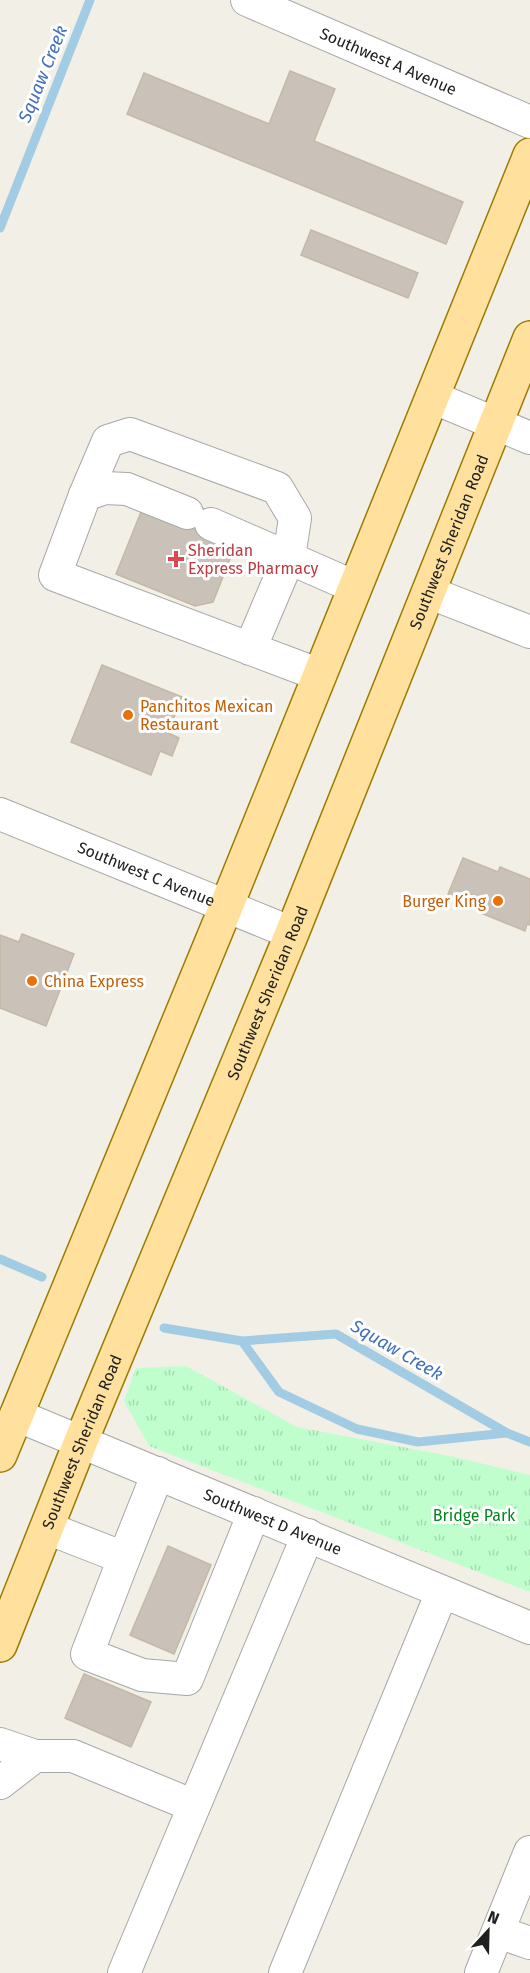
<svg xmlns="http://www.w3.org/2000/svg" width="530" height="1973" font-family="'Fira Sans',sans-serif">
	<defs>
		<pattern id="park-tufts" width="24" height="20" patternUnits="userSpaceOnUse" patternTransform="scale(1.5)"><rect width="24" height="20" fill="#c0ffcd"/><path d="M3 7l-1-3M5 7V3M7 7l1-3M15 17l-1-3M17 17v-4M19 17l1-3" fill="none" stroke="#a5dab0"/></pattern>
	</defs>
	<rect width="100%" height="100%" fill="#f1efe6"/>
	<!-- park -->
	<path fill="url(#park-tufts)" d="M186,1366L297,1427L455,1457L530,1475V1592L149,1446L124,1401L136,1368Z"/>
	<g fill="none" stroke-linecap="round" stroke-linejoin="round">
		<!-- stream -->
		<path stroke="#a2cce3" stroke-width="9" d="M0,228L90,0
			M0,1259L42,1277
			M164,1328L242,1341L336,1334L507,1433L530,1442
			M242,1341L279,1392L357,1429L418,1442L506,1433"/>
	</g>
	<!-- building -->
	<path fill="#cac2b8" stroke="#c5b8a6" stroke-width="1.5" d="M290,71L335,89L314,141L463,202L446,244L127,114L144,73L269,124Z
		M311,230L418,273L408,298L301,255Z
		M191,504L215,513L236,544L213,602L195,606L116,574L143,507Z
		M102,665L182,697L168,733L179,738L172,756L160,751L151,775L71,742Z
		M463,858L498,872L500,867L530,879V925L527,924L525,931L481,913L483,908L448,894Z
		M22,934L74,954L46,1026L0,1008V935L19,942Z
		M168,1546L211,1565L174,1654L130,1635Z
		M84,1674L151,1702L131,1747L65,1718Z"/>
	<g fill="none" stroke-linecap="round" stroke-linejoin="round">
		<!-- minor casing -->
		<g stroke="#a7a7a7" stroke-width="34">
			<g id="minor">
				<path id="s1" d="M247,0L530,122"/>
				<path d="M432,397L530,438"/>
				<path d="M85,495L105,488L127,489L187,513"/>
				<path d="M211,524L355,587"/>
				<path d="M428,592L530,632"/>
				<path d="M250,649L289,557L295,518L277,488L130,434L108,441L85,495L55,575L320,675"/>
				<path id="s2" d="M0,814L292,933"/>
				<path id="s3" d="M16,1415L530,1628"/>
				<path d="M47,1528L124,1558L158,1473"/>
				<path d="M124,1558L87,1654L142,1675L187,1679L254,1513"/>
				<path d="M0,1744L35,1756H73L194,1806"/>
				<path d="M0,1783L35,1756"/>
				<path d="M498,1932L530,1943"/>
				<path d="M124,1973L308,1535"/>
				<path d="M285,1973L442,1592"/>
				<path d="M481,1973L530,1852"/>
			</g>
		</g>
		<!-- major casing -->
		<g stroke="#9c7c00" stroke-width="36">
			<g id="major">
				<path d="M0,1455L226,907L530,155"/>
				<path id="s4" d="M0,1645L81,1441L292,933L530,338"/>
			</g>
		</g>
		<!-- minor -->
		<use href="#minor" stroke="#fff" stroke-width="32"/>
		<!-- major -->
		<use href="#major" stroke="#ffe19d" stroke-width="33"/>
	</g>
	<!-- markers -->
	<path fill="#e0444e" stroke="#fff" stroke-width="2" d="M173 550h6v6h6v6h-6v6h-6v-6h-6v-6h6z"/>
	<g fill="#e8710a" stroke="#fff" stroke-width="2">
		<circle cx="128" cy="715" r="6"/>
		<circle cx="498" cy="901" r="6"/>
		<circle cx="32" cy="981" r="6"/>
	</g>
	<g text-anchor="middle" dominant-baseline="central" stroke-width="6" stroke-linejoin="round" paint-order="stroke">
		<!-- street labels -->
		<g font-size="16" fill="#202020" stroke="#fff">
			<text stroke="none"><textPath href="#s1" startOffset="154">Southwest A Avenue</textPath></text>
			<text stroke="none"><textPath href="#s4" startOffset="1191">Southwest Sheridan Road</textPath></text>
			<text stroke="none"><textPath href="#s2" startOffset="158">Southwest C Avenue</textPath></text>
			<text stroke="none"><textPath href="#s4" startOffset="705">Southwest Sheridan Road</textPath></text>
			<text stroke="none"><textPath href="#s4" startOffset="219">Southwest Sheridan Road</textPath></text>
			<text stroke="none"><textPath href="#s3" startOffset="278">Southwest D Avenue</textPath></text>
		</g>
		<!-- health labels -->
		<g font-size="16" fill="#be3a42" stroke="#fff" text-anchor="start">
			<text x="188" y="550">Sheridan<tspan x="188" dy="18">Express Pharmacy</tspan></text>
		</g>
		<!-- food labels -->
		<g font-size="16" fill="#c56008" stroke="#fff" text-anchor="start">
			<text x="140" y="706">Panchitos Mexican<tspan x="140" dy="18">Restaurant</tspan></text>
			<text x="486" y="901" text-anchor="end">Burger King</text>
			<text x="44" y="981">China Express</text>
		</g>
		<!-- park labels -->
		<g font-size="16" fill="#02851d" stroke="#fff">
			<text x="474" y="1515">Bridge Park</text>
		</g>
		<!-- water labels -->
		<g font-size="18" font-style="italic" fill="#426fba" stroke="#fff">
			<text transform="translate(43 74) rotate(-68)">Squaw Creek</text>
			<text transform="translate(397 1350) rotate(30)">Squaw Creek</text>
		</g>
	</g>
	<!-- north arrow -->
	<g transform="translate(488 1931) rotate(22)" stroke="#ffffff" stroke-width="4.5" paint-order="stroke">
	<path d="M0-4.5L10 22L0 15L-10 22Z" fill="#202020"/>
	<text y="-9" font-size="16" font-weight="bold" text-anchor="middle" fill="#202020">N</text>
	</g>
</svg>
